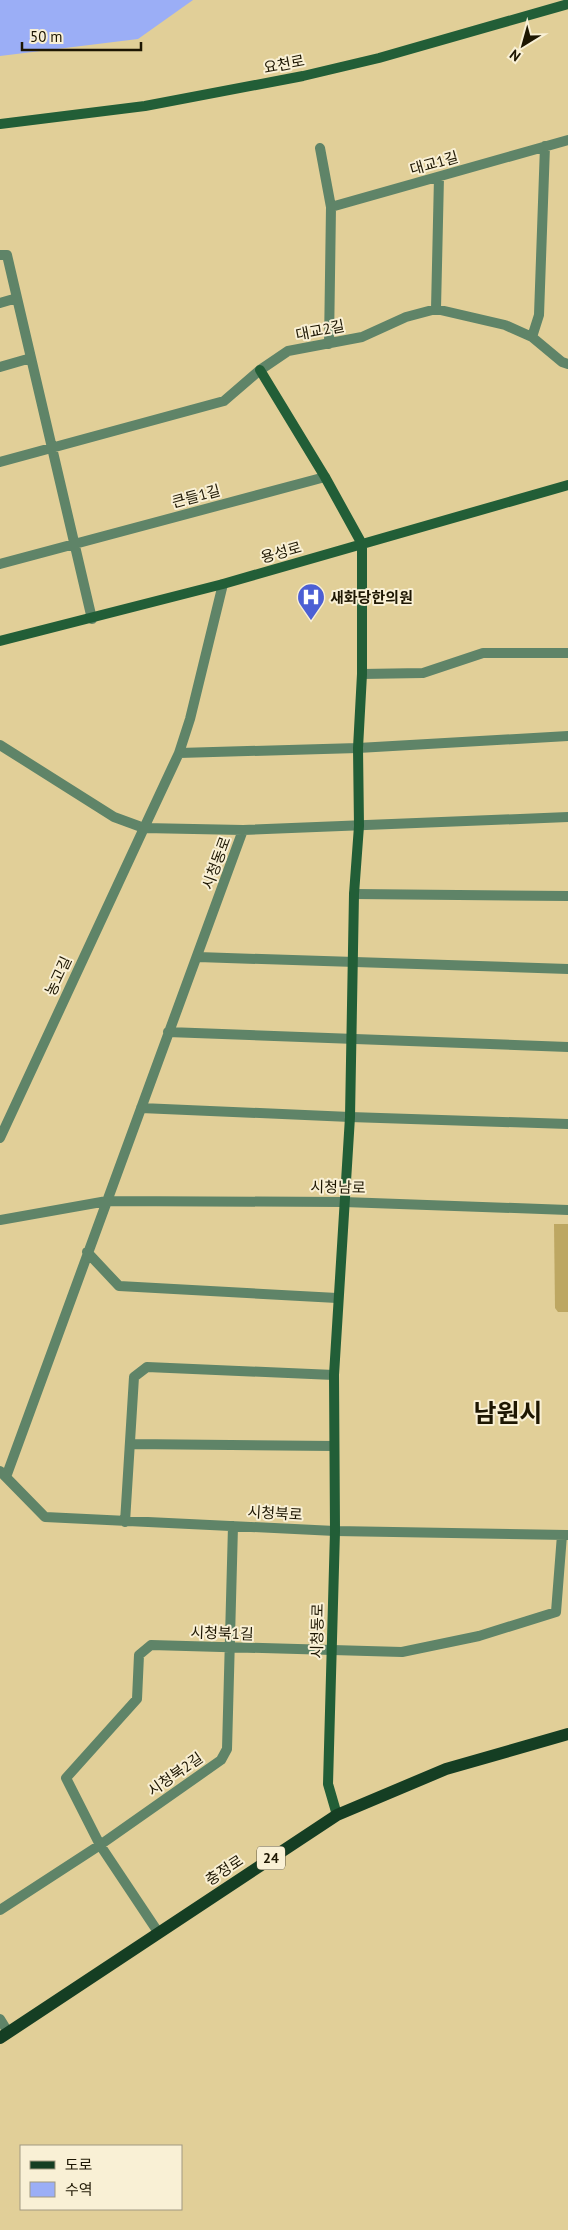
<svg xmlns="http://www.w3.org/2000/svg" width="568" height="2230" font-family="'PT Sans','Noto Sans KR',sans-serif">
	<rect width="100%" height="100%" fill="#e1cf98"/>
	<!-- green -->
	<path fill="#bda762" d="M554,1224H568V1312H558L555,1308Z"/>
	<!-- water -->
	<path fill="#9baef6" d="M0,0H193L138,39L0,56Z"/>
	<g fill="none" stroke-linecap="round" stroke-linejoin="round">
		<!-- street -->
		<path stroke="#5f8468" stroke-width="10" d="M320,148L331,207L329,344
			M331,207L568,140
			M0,255H7L92,619
			M0,303L17,298
			M436,309L439,177
			M532,337L539,315L545,146
			M0,367L31,358
			M0,462L224,401L260,370L288,351L362,337L406,317L436,309L505,325L532,337L562,362L568,364
			M0,564L325,477
			M223,584L190,719L179,753L144,828L243,830L568,817
			M362,674L423,673L483,653H568
			M0,745L114,817L144,828L0,1138
			M179,753L358,748L568,736
			M354,894L568,896
			M198,957L568,969
			M168,1032L568,1047
			M141,1108L350,1117L568,1124
			M0,1220L107,1201L344,1202L568,1210
			M87,1252L119,1286L337,1298
			M130,1444L334,1446
			M0,1471L45,1517L335,1531L567,1535
			M6,1477L243,830
			M125,1522L134,1377L147,1367L334,1375
			M0,1910L100,1845L221,1760L227,1749L233,1526
			M158,1932L100,1845L66,1778L137,1699L139,1655L151,1645L402,1652L479,1636L556,1612L562,1535
			M0,2019L8,2032"/>
		<!-- secondary -->
		<path stroke="#225e37" stroke-width="10" d="M0,124L145,106L303,76L379,58L568,4
			M260,370L325,477L362,544V674L358,748L359,826L354,894L350,1117L334,1375L335,1531L328,1784L337,1815
			M0,641L223,584L568,485"/>
		<!-- primary -->
		<path stroke="#153e23" stroke-width="12" d="M0,2038L337,1815L446,1769L568,1734"/>
	</g>
	<!-- icons -->
	<defs>
		<g id="hospital-pin" transform="scale(1.4375)"><path d="M0 17L-7.5 6A9.5 9.5 0 1 1 7.5 6Z" fill="#4c5fd4" stroke="#f9f0d5"/><path d="M-5-5h3v3.5h4V-5h3V5h-3V1.5h-4V5h-3Z" fill="#fff"/></g>
	</defs>
	<g fill-rule="evenodd">
		<use href="#hospital-pin" x="311" y="597"/>
	</g>
	<g text-anchor="middle" dominant-baseline="central" stroke-width="4" stroke-linejoin="round" paint-order="stroke">
		<!-- shield labels -->
		<rect fill="#f9f0d5" stroke="#5f5741" stroke-width="1" x="257" y="1846.5" width="28" height="23" rx="4"/>
		<g font-size="14" font-weight="bold" fill="#1d1602">
			<text x="271" y="1858">24</text>
		</g>
		<!-- street labels -->
		<g font-size="15" fill="#1d1602" stroke="#f9f0d5">
			<text transform="translate(284 64) rotate(-11)">요천로</text>
			<text transform="translate(434 163) rotate(-16)">대교1길</text>
			<text transform="translate(320 330) rotate(-11)">대교2길</text>
			<text transform="translate(196 496) rotate(-15)">큰들1길</text>
			<text transform="translate(281 552) rotate(-16)">용성로</text>
			<text transform="translate(216 863) rotate(-70)">시청동로</text>
			<text transform="translate(58 976) rotate(-65)">농고길</text>
			<text transform="translate(338 1187) rotate(1)">시청남로</text>
			<text transform="translate(275 1513) rotate(3)">시청북로</text>
			<text transform="translate(317 1631) rotate(-89)">시청동로</text>
			<text transform="translate(222 1633) rotate(2)">시청북1길</text>
			<text transform="translate(175 1774) rotate(-35)">시청북2길</text>
			<text transform="translate(224 1870) rotate(-33)">충정로</text>
		</g>
		<!-- poi labels -->
		<g font-size="15" font-weight="bold" fill="#1d1602" stroke="#f9f0d5" text-anchor="start">
			<text x="330" y="597">새화당한의원</text>
		</g>
		<!-- town labels -->
		<g font-size="25" font-weight="bold" fill="#1d1602" stroke="#f9f0d5">
			<text x="508" y="1413">남원시</text>
		</g>
	</g>
	<!-- legend -->
	<rect x="20" y="2145" width="162" height="65" fill="#f9f0d5" stroke="#a19981"/>
	<rect x="30" y="2161" width="25" height="8" fill="#153e23" stroke="#a19981"/>
	<text x="65" y="2170" font-size="15" fill="#1d1602">도로</text>
	<rect x="30" y="2182" width="25" height="15" fill="#9baef6" stroke="#a19981"/>
	<text x="65" y="2195" font-size="15" fill="#1d1602">수역</text>
	<!-- north arrow -->
	<g transform="translate(523 45) rotate(217)" stroke="#f9f0d5" stroke-width="4" paint-order="stroke">
	<path d="M0-4L9 19L0 12L-9 19Z" fill="#1d1602"/>
	<text y="-8" font-size="14" font-weight="bold" text-anchor="middle" fill="#1d1602">N</text>
	</g>
	<!-- scale -->
	<path d="M22 42v8h119v-8" fill="none" stroke="#1d1602" stroke-width="2.5"/>
	<text x="30" y="42" font-size="15" fill="#1d1602" stroke="#f9f0d5" stroke-width="4" paint-order="stroke">50 m</text>
</svg>
